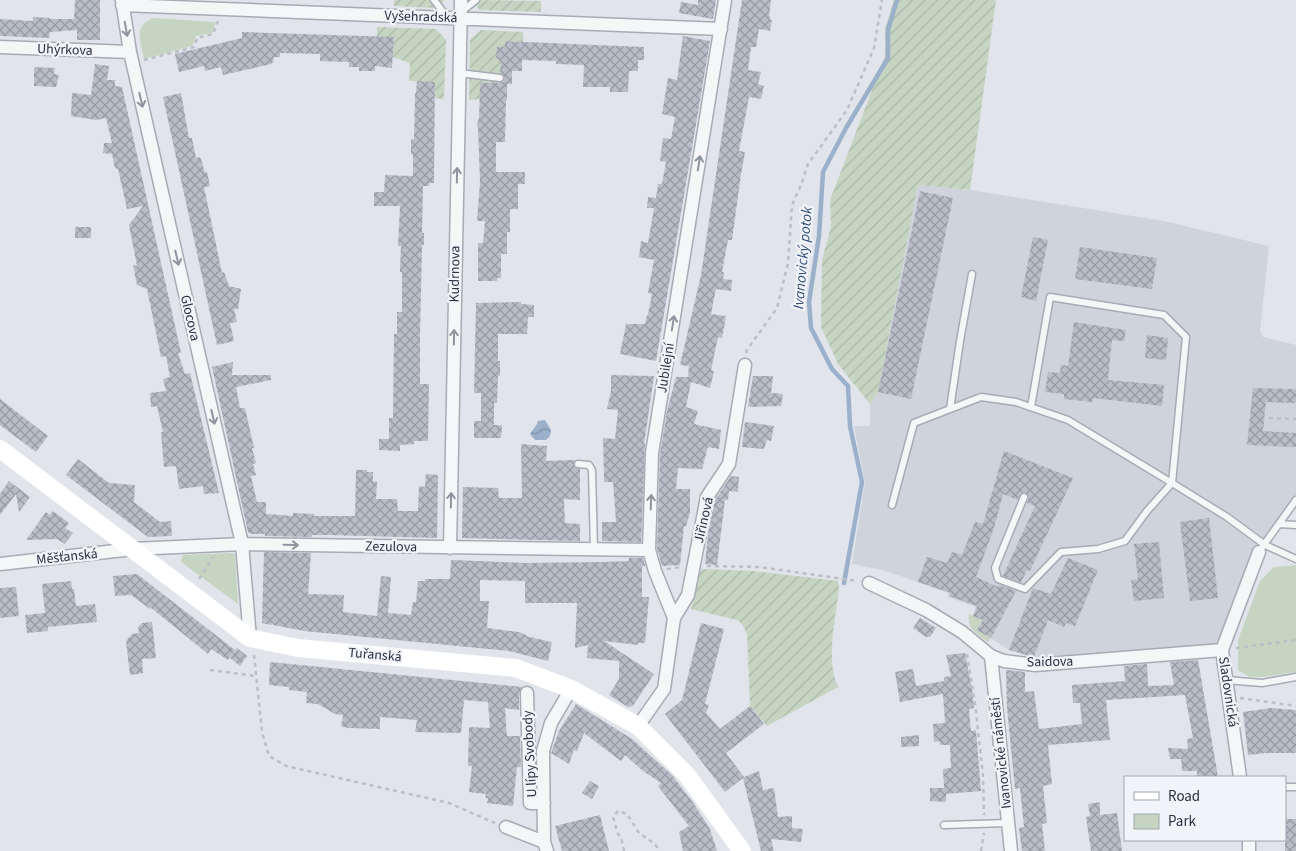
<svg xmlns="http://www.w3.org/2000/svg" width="1296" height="851" font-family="'Source Sans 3',sans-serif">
	<defs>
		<pattern id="garden-furrows" width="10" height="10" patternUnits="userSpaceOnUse" patternTransform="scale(1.25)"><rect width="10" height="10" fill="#c6d5c2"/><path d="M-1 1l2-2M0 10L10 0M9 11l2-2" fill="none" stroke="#aab7a8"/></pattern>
		<pattern id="water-waves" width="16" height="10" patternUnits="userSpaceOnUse" patternTransform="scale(1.25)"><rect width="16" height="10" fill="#9bb0cb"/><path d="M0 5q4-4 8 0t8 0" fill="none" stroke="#7e90a6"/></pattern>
		<pattern id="building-cross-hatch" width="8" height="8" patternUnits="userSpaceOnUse" patternTransform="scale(1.25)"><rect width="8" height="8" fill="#b8bdc8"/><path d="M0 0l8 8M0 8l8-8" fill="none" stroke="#969aa4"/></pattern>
	</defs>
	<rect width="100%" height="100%" fill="#e1e4ea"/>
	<!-- built -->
	<path fill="#cfd3dc" d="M918,185L970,190L1164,221L1269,246L1260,331L1263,337L1296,345V500L1259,552L1218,646L1033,658L1009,650L977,630L973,616L976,607L948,597L949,593L883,570L852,564L865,482L854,426H870V404L878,392Z"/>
	<!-- park -->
	<path fill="#c6d5c2" d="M153,18L216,22L212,33L196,36L192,46L144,59C141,41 132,27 153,18Z
		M233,553L235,555L238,604L181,562L183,555Z
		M1296,565V672L1263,677H1250L1238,670V640L1260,581L1274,567Z
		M969,614L983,620L977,630L991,638L988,642C978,635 966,628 969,614Z"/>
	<!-- garden -->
	<path fill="url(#garden-furrows)" d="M394,0H445L436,8L394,6Z
		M471,0L541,1V12L480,10Z
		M894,0H996L970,190L918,185L878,392L870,404L838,364L821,327L822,260L831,227L830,200L885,56V29Z
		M377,27L436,29L446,40L444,99L435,98V82L409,81L410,63L393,57L394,37H377Z
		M481,30L523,32V42L505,41V47L497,48V57L513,74L500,73V83H480V99L469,100L470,40Z
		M701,569L754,571L838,581L839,588C836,618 825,659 838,687L767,726L750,706L747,634L742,624L737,620L691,609Z"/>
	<!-- water -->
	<path fill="url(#water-waves)" d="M545,420L551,430L550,436L546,440H535L530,434L537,424L538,421Z"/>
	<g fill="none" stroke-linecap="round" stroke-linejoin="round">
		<!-- stream -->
		<path stroke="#9bb0cb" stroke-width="4.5" d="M844,583L862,482L850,426L848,386L832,369L811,328L809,302L819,236L823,172L846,128L888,58V30L897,0"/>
	</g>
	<!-- building -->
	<path fill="url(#building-cross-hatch)" d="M75,0H100V40H77V30L50,32L49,38L0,36V19L33,21V17L50,18V19H74Z
		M698,0H716L713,19L679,13L681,2L698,5Z
		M742,0H771L769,16H770V20H772L770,31L759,29L756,47H751L748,70L761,72L758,84L764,86L761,99L749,97L739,151L745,152L741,174L732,240H728L722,272H724L723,279L732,280L731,291L716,289L711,314L726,316L722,338L718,337L711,370L714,371L710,388L691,382L686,407L698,411L694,424L721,430L719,449L708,447L702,469L678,468L676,489H690V513L686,526H684L680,565L662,566L657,549L660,454L667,411L676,377H688L689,366L680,365L701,275Z
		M242,32L394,37L392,68L375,66V71H359V67H349V62L320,61V54L280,53V57H274L273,62L271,64L223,75L221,67L205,71L204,66L179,72L175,54L242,38Z
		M683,36L710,41L656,361L620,354L626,324H645L647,315H648L652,294L648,293L654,260L639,257L641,241L648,243L654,208H647L648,197L656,198L658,184H662L666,162L660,161L663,138L671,139L675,117L662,114L668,78L677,80Z
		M505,41L644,47V60H638V71H629L628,92H610V87H583L584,65L556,64V61L522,60V71H512V84H507V100H506L505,142H496V172H525V184H518V209H510V232H507V254H501V278H497V281H478V243H483L485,221H477L480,182L478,127L477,125L479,118L480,83H499L504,81V76L500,73L501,62L496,57L497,47H505Z
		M95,64L109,66L107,80H115V86L122,87L181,353H178L185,374L190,373L219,493L204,494L203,486L179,489L176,466L164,467L161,432H163L157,406L151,407L150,393L166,391L163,379L170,377L166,356L161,357L147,289L137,285L133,265L137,266L129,225L143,206L127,209L118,169L115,168L112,154L103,153L104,143H112L106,118L96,120L71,116L72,93L91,95Z
		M34,67L55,68L54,74L59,75L56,87L34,86Z
		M417,81L435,82L434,183H429V186H423L422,233H424V245H422L420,334V384H429L428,441H414V444L400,445V451L379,450V439H389V418H393L394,334H397V312H402V272H400L401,246H398L400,206H374V192H384L385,175L413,176V154H411V139H414L415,93H416Z
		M181,93L189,138H192L196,158L200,157L202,162L205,173L207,172L210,186L204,187L222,273L224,272L229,286L241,289L238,309H234L237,322L230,323L234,341L217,345L163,97Z
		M920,191L953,198L911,399L878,392Z
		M75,227H91V238H75Z
		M1033,237L1048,240L1036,301L1021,297Z
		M1080,247L1157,258L1152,289L1075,279Z
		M521,302V304L534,305V317H528L527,334H498V361H500V376H498L497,403H494V425H502L501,438H474V421H481V393H474L476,303Z
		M1074,322L1126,330L1124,341L1112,340L1108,380L1164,385L1162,406L1093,398L1092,402L1064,399V394L1045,392L1048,372L1060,373L1061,365L1068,366Z
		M1147,335L1168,338L1166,360L1145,358Z
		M233,362L232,375H271V380L236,387L240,408H245L254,448H252L256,463L253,464L256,475L251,476L257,502H266V514L293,516V513L314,514V516H355L356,470H367V472H373V482L377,481L376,499H397L398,511H418L419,486L425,487L426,474L438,475L437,538L328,535H312V537L265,536V534H251L248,532L212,367Z
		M611,375L654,376L644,444H645L641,542L602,541V522H616L613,482H604V475L603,438L615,439L618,410L607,409L611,391Z
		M753,376H773L771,393L783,394L781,406L748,407Z
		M1253,388L1296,389V403L1266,402L1263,431L1296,433V447L1247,445Z
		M0,399L48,436L36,452L0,425Z
		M745,422L774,426L771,441L767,440L764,449L742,447Z
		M521,444L547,446L546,461L575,460L574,467L580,469V500L564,499L565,523L580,524V541L462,538L463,487L498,488L499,498H522Z
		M1004,451L1073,478L1030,571L1027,570L1021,582L1003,576L1035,506L1027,503L1029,497L1025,492L1021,493L1018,500L1003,494L994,528L976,577L998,587L999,585L1016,591L991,638L977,630L983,620L973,616L977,606L949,596L950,593L918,582L927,557L947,563L952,552L962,555L975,522L983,524Z
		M78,459L109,483L135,485L134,502L160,522L171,521L172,536L148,537L66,475Z
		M731,476L739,477L738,492L729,491L728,500L716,499L725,500L717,565L705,564L708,534L715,500Z
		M9,481L30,497L19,512L16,494L0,515V494Z
		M53,511L69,523L65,528L73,533L65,544L57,539L26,540L46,512L50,515Z
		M1209,518L1218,598L1190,601L1180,522Z
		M1159,542L1164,598L1134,601L1131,580L1138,579L1134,544Z
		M264,552L311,553L308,594L344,595L343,612L377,616L381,576L391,577L388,613L411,615L413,602H416L418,581H425V579H450L451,560L526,563L602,562L629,561V558H643L645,566H642V597H649L645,643H638V645L604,641L654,674L633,706L628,707L609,695L619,679V661L587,658L588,645L575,648L577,603H525V581L480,580V601H489L487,628L519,632L526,635V636L551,642L552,643L548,661L509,651L304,631L273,625V623L271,625L262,623Z
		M1068,558L1098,570L1075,626L1066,623L1064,627L1048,620L1034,657L1009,650L1033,588L1051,594Z
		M137,574L235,650L228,660L211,649L208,654L150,607V609L131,595L115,596L113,576Z
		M71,581L72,589H74L76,606L95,604L97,622L48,627V631L27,633L25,615L45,613L42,584Z
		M16,587L19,616L0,618V588Z
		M920,618L936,628L930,637H926L913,628Z
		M152,622L156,658L142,659L143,673L130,675L126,641L132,634L139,633L138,627L142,623Z
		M701,623L724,629L705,704L709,705L706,713L720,729L750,706L764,724L726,753L744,777L759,771L763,790L774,788L778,817L792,816V828L803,829L801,842L771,839L774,851H761L743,778L725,792L665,714L682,700Z
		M237,648L247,656L240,666L230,658Z
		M965,653L972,689L974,708L969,709L971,731L976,730L981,791L946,794V802L930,801V788H944L943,769L951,768L950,745H940V741L934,742L933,724L945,723L943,694L900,702L895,672L913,669L916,686L944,681V677L951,676L946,655Z
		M1198,660L1218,777H1197V771H1182L1181,759H1170L1168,748L1188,749L1187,739L1193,738L1185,695L1106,700L1110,740L1048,745L1052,784L1043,786L1047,823L1042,824L1045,851H1022L1019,828L1024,827L1020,788L1015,789L1007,708L1006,670L1025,672V692L1034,691L1039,729L1082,724L1080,703H1073L1072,685L1125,681L1124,666L1147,664L1148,686L1174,685L1170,662Z
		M270,662L522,687L519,693V710L505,708L507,736H520L521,767H517L513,806L487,803L488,798H485L486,794L469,792L472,766H468L469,727L490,728L488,702L464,700L461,733L415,732L417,720L380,717V729L348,728L341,726L343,715L335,714L318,704L306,703L307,692L289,690V687L269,685Z
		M576,704L632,739L672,775L692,801L710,829L717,851H683L679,832L689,826L658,786L661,783L643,771L625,755L621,761L584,733L577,751L574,750L569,764L551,753L559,731Z
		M1271,708L1296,710V753H1267L1248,755L1243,712Z
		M919,735V746L901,747V737Z
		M590,781L599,786L592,799L582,793Z
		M1100,802V815L1117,813L1122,851H1091L1086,817L1090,816L1088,804Z
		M600,815L609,851H562L555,826Z
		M1285,819H1296V851H1285Z"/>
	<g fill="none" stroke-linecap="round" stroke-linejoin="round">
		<!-- lane casing -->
		<g stroke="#a6abb5" stroke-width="9">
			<path id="lane" d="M434,0L447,17
				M461,12L476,0
				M459,73L500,78
				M950,409L960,341L972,274
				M578,464L589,465L592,470L594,550
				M1024,497L995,568L998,579L1025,589L1061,552L1098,549L1125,541L1147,511L1172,483L1227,517L1265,545L1296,559
				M892,505L914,423L981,397L1016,402L1068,420L1172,483L1186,337L1164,315L1050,297L1031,407
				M1279,524L1296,525
				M1263,546L1296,500
				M1226,680L1262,683L1296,677
				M1285,787H1296
				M944,825L1008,823"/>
		</g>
		<!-- street casing -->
		<g stroke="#a6abb5" stroke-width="15">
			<path id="street" d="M122,0L130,52L242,544L250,638
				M122,5L721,29
				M0,47L130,52
				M450,548L461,0
				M0,564L133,549L242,544L649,550
				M869,583L926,610L962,632L991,656L1004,661L1035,665L1222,650
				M674,618L688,595L707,497L729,464L745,365
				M991,656L1011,851
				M527,693L530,803H544
				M638,726L664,689L674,618L655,571L649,550L652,453L725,0
				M1240,777L1222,650L1259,552
				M506,827L544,842
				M547,851L544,842L543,751L551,723L571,689
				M1249,851V840"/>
		</g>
		<!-- path -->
		<path stroke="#bbbfc5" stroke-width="2.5" stroke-dasharray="4 4" stroke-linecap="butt" d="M144,60L194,47L197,38L213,34L218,21
			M746,353L747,350L777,308L788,263L792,205L801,185L808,164L847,110L874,48L882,0
			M1269,418L1296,419
			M707,566L759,567L858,581
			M667,569L681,567
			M199,579L213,557
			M1236,648L1296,640
			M967,654L975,703L983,775L984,815
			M254,655L262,732L269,756L286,766L449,803L495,823
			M210,670L256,676
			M1240,698L1296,706
			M1261,840H1296
			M624,851L621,837L618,834L613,817L618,811L627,814L639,833L655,844L659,851
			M981,851L984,833"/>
		<!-- lane -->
		<use href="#lane" stroke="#f4f6f8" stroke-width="6"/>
		<!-- street -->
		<use href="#street" stroke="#f4f6f8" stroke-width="12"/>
		<!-- secondary -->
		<path stroke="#fff" stroke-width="18" d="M0,449L250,638L298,648L516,668L571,689L638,726L687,775L742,851"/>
	</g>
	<!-- one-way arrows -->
	<defs><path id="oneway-shaft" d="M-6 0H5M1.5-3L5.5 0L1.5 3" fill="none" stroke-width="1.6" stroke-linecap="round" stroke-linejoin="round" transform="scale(1.25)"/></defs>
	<g stroke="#8e949e">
		<use href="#oneway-shaft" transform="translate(126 29) rotate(80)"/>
		<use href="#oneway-shaft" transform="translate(141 100) rotate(77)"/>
		<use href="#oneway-shaft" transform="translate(699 163) rotate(-81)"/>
		<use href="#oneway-shaft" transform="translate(457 175) rotate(-89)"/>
		<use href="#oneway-shaft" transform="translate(177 258) rotate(77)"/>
		<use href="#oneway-shaft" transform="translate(673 323) rotate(-81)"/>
		<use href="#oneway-shaft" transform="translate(454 337) rotate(-89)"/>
		<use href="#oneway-shaft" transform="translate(213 417) rotate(77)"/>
		<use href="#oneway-shaft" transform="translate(451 500) rotate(-89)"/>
		<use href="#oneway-shaft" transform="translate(651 502) rotate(-88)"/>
		<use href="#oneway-shaft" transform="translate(291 545) rotate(1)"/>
	</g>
	<g text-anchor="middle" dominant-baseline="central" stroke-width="4.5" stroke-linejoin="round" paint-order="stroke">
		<!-- street labels -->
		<g font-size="14" fill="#293143" stroke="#f1f4f8">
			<text transform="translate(421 17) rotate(2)">Vyšehradská</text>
			<text transform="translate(65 50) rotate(2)">Uhýrkova</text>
			<text transform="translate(455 274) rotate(-89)">Kudrnova</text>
			<text transform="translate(190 318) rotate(77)">Glocova</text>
			<text transform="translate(666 368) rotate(-81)">Jubilejní</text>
			<text transform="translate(704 520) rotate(-77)">Jiřinová</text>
			<text transform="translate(391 547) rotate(1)">Zezulova</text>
			<text transform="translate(67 557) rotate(-6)">Měšťanská</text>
			<text transform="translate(375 655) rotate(5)">Tuřanská</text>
			<text transform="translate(1050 662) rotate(-1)">Saidova</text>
			<text transform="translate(1228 692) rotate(82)">Sladovnická</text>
			<text transform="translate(1001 753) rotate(-96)">Ivanovické náměstí</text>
			<text transform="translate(530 754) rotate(-93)">U lípy Svobody</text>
		</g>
		<!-- water labels -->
		<g font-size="15" font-style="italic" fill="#324e78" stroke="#f1f4f8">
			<text transform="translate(803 258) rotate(-85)">Ivanovický potok</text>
		</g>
	</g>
	<!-- legend -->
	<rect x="1124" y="776" width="162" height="65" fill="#f1f4f8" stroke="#a1a6b0"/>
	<rect x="1134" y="792" width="25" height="8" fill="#ffffff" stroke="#a1a6b0"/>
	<text x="1168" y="801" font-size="15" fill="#293143">Road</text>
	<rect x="1134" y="814" width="25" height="15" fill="#c6d5c2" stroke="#a1a6b0"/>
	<text x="1168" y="826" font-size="15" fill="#293143">Park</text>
</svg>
